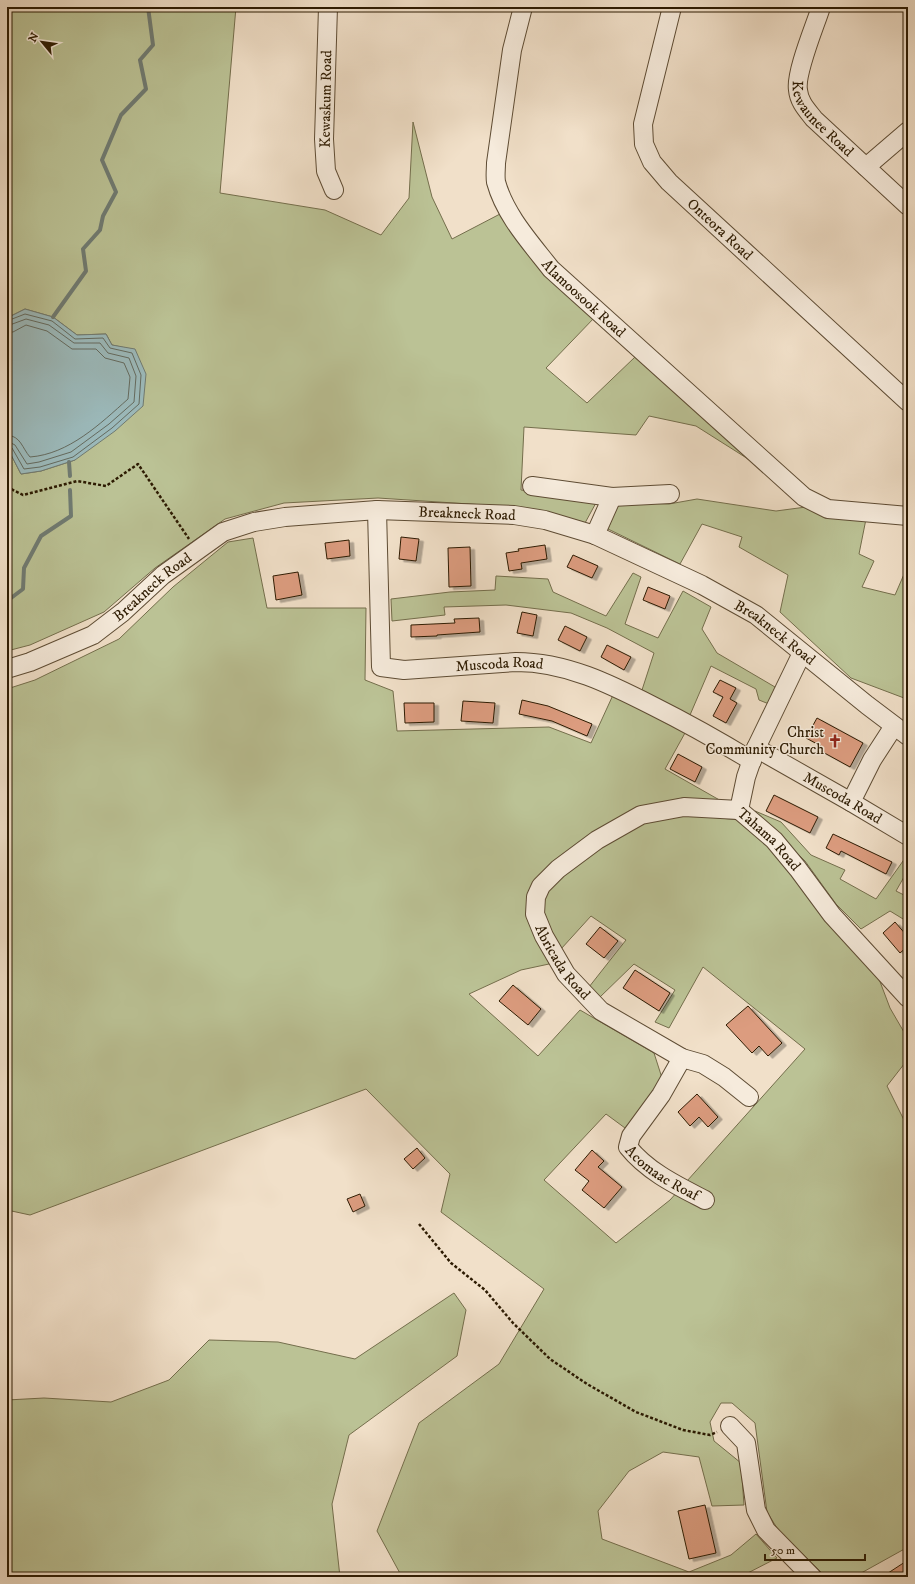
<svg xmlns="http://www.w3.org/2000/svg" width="915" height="1584" font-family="'IM FELL DW Pica',serif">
	<defs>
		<filter id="shadow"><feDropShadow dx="4.5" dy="2.5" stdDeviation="0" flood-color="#0004"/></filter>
	</defs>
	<rect width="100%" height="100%" fill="#f1e0c9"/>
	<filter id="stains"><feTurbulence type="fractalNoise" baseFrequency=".005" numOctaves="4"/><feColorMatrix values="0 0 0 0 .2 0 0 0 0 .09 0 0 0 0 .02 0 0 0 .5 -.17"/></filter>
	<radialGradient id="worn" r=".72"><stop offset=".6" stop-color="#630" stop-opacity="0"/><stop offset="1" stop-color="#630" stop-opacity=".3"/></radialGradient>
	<!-- green -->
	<path fill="#bbc295" stroke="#746e4c" d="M7,7H236L220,193L325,210L381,235L409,198L413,122L432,197L452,239L500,214L595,317L546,368L587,403L635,357L756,464L696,426L649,416L636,435L524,427L521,490L597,501L585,523L515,507L378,498L284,503L225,519L155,568L104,612L30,645L7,651V447L21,474L41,471L75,460L135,350L112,345L106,334L77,335L53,317L25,309L7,318Z
		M697,499L776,511L806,507L866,519L859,554L874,561L862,587L895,595L908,565V695L904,698L851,678L780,612L788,575L739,547L742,537L702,524L680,564L608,529L618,502L669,504Z
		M253,538L267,608H366L365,680L393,691L397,731L549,727L591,743L613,695L685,733L665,769L723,802L683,798L637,808L560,857L535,881L529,895L528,915L549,955V964L521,970L469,994L538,1056L580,1010L654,1053L662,1078L642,1108L625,1128L606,1114L544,1180L616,1243L670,1200L805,1049L703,967L669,1028L655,1022L675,990L634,964L599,998L589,987L626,940L591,916L561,949L544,916V901L550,887L570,867L642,820L680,814L740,820L770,847L794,876L827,920L879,979L890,1008L908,1039V1059L887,1086L908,1128V1547L854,1577H826L777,1528L767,1512L755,1423L732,1403H721L710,1422L714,1441L741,1463L744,1505L712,1506L699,1457L663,1452L629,1471L598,1511L602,1539L689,1572L731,1555L756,1534L777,1558L740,1577H402L377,1531L419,1423L499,1364L544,1289L441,1212L450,1174L366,1089L30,1215L7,1210V689L35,680L119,639L173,587L228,542Z
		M633,573L641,577L625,624L658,638L683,591L711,607L702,629L717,653L775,687L769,704L759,700L756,689L711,666L690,715L642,690L654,653L607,628L571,613L506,605L444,607L445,615L392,621L391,599L450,592L495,590L496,576L548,579L553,592L606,616Z
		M755,811L781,822L811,855L845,870L840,879L876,899L908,854V870L896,891L908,897V922L890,911L861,929L836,904L805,861Z
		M454,1293L466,1310L457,1356L349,1435L332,1504L340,1577H7V1400L44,1398L111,1402L169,1380L209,1340L278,1342L355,1359Z"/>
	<!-- water -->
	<path fill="#9cbbbd" stroke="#707b72" d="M25,309L53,317L77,335L106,334L112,345L135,349L146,374L143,406L115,431L75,460L41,471L21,474L7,447V318Z"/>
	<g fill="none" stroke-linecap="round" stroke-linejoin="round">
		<!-- shore -->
		<path stroke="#646b60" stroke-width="1" d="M7,321L25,314L52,321L75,339L103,338L110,348L132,353L141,375L139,404L112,428L73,457L40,467L24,469L12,448L7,446
			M7,326L26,319L49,325L74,343H100L108,353L129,358L136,376L134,402L109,424L71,452L39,462L27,464L15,445L7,441
			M7,332H13L26,325L47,331L72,349H96L105,358L124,363L130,377L128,399C100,424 69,454 30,457C22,448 21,436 7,435"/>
		<!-- stream -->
		<path stroke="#707b72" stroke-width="4" d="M53,317L86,271L83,249L100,230L103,216L116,192L102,160L121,115L146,89L140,60L153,45L148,7
			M69,462L70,476
			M7,601L23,589L24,568L41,536L71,516L70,490"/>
	</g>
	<!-- building -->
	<path fill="#dc9c7f" stroke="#2d1b02" filter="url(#shadow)" d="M401,537L419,539L416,561L399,559Z
		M349,540L350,556L327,559L325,543Z
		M545,545L547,559L521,563L522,569L509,571L506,553L519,551L518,549Z
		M470,547L471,586L449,587L448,548Z
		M573,555L598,566L592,578L567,567Z
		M298,572L302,595L276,600L273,576Z
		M648,587L670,596L665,609L643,600Z
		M522,612L537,615L533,636L517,633Z
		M479,618L480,632L437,635V636L411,637V625L455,623L454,619Z
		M565,626L587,637L580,651L558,640Z
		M607,645L631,657L624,670L601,657Z
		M720,680L736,688L730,699L737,703L726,723L713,716L723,697L713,692Z
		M522,700L548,706L592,724L587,736L552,721L519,714Z
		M463,701L495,703L493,723L461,721Z
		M404,703H434V722L405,723Z
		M817,718L863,743L850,767L819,750L821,746L806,738Z
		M678,754L702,767L695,782L670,769Z
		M774,795L818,817L810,833L766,811Z
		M833,834L892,862L886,874L841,851L839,855L826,848Z
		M895,922L908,937V946L900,953L883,933Z
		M600,927L618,941L604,958L586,944Z
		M635,970L670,993L659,1011L623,988Z
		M513,985L541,1009L528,1025L499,1001Z
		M748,1006L782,1043L768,1056L759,1046L752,1053L726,1025Z
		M697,1094L718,1117L708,1127L699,1117L690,1126L678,1112Z
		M417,1148L425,1158L413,1169L404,1159Z
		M592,1150L604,1161L598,1167L622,1187L604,1208L582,1190L589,1181L575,1170Z
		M360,1194L365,1206L353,1212L347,1199Z
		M705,1505L716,1553L689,1559L678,1511Z
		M908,1560V1577H882Z"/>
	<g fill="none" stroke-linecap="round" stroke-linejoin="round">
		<!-- minor casing -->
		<g stroke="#5e4c34" stroke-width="20">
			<g id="minor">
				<path d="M328,7L324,139L326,171L334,190"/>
				<path id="s1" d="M523,7L512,50L496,163C496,169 495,176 496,182C505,215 530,242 551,269L804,497L828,509L908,516"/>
				<path id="s2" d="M672,7L643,124L644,144L652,162L669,182L908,402"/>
				<path id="s3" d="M821,7C815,26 795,73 798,90C799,102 807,110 814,119L908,206"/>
				<path d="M866,167L908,131"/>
				<path d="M532,486L612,497L670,494"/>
				<path id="s4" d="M377,510L381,667L404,670L516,662C566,662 610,684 653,706C687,723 719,741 752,761"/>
				<path d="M595,535L612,497"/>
				<path id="s5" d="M802,653L756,748L746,777L739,810L774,840L798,869L832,915L908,998"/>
				<path id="s6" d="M7,669L30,662L93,635L123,612L163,575L223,532L254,522L285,517L377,510L514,515L545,520L595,535L702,585L756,615L867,705L908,736"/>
				<path id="s7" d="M756,748L851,802L908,836"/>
				<path d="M851,802L872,760L894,726"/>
				<path id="s8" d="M739,810L684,807L641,815L597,840L558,869L541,886L536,897L535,914L544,936L566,974L601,1011L682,1058L703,1064L724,1077L749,1097"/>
				<path id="s9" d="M682,1058L661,1095L631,1136L628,1147C648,1172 678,1186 705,1200"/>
				<path d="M730,1426L746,1443L756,1510L766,1530L812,1577"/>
			</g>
		</g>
		<!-- path -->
		<path stroke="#2d1b02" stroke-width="2.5" stroke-dasharray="3 2" stroke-linecap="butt" d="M7,487L23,495L77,481L106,486L138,464L189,539
			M419,1224L451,1263L485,1290L513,1323L550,1359L587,1384L636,1412L683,1430L710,1435L717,1432"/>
		<!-- minor -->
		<use href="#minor" stroke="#f6ebdc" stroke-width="18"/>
	</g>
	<!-- icons -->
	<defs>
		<g id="church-bare" transform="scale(1.08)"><path d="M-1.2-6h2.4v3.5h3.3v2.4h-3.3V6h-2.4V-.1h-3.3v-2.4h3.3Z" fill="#8f2418" stroke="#f6ebdc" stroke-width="2.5" paint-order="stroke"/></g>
	</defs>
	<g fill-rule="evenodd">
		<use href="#church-bare" x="835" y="741"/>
	</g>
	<g text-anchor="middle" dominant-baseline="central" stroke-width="3" stroke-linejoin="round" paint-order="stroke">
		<!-- street labels -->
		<g font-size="15" fill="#2d1b02" stroke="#f6ebdc">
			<text transform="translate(326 99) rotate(-89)">Kewaskum Road</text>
			<text stroke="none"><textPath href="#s3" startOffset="124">Kewaunee Road</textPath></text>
			<text stroke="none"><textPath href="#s2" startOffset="256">Onteora Road</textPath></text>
			<text stroke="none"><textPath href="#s1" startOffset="325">Alamoosook Road</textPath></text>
			<text stroke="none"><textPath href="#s6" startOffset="505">Breakneck Road</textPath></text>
			<text stroke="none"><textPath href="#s6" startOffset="169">Breakneck Road</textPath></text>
			<text stroke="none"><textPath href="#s6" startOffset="841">Breakneck Road</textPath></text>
			<text stroke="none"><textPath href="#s4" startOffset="276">Muscoda Road</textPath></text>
			<text stroke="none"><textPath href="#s7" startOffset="100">Muscoda Road</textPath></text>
			<text stroke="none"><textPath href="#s5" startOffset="212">Tahama Road</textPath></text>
			<text stroke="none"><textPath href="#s8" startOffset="307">Abricada Road</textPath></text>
			<text stroke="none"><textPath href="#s9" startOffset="148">Acomaac Roaf</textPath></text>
		</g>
		<!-- poi labels -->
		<g font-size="15" fill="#2d1b02" stroke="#f6ebdc" text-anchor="end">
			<text x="824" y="732">Christ<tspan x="824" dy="17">Community Church</tspan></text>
		</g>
	</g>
	<!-- margin -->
	<rect width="915" height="1584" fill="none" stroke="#f1e0c9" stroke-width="24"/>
	<rect x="8" y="8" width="899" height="1568" fill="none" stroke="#2d1b02" stroke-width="2"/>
	<rect x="12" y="12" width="891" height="1560" fill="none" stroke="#2d1b02"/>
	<!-- north arrow -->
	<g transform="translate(42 42) rotate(299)" stroke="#f6ebdc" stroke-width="3" paint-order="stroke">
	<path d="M0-3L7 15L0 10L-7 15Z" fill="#2d1b02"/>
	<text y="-6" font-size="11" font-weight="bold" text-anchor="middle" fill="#2d1b02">N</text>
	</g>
	<!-- scale -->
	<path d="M765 1554v6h100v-6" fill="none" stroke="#2d1b02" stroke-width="2"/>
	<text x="771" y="1554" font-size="12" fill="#2d1b02" stroke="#f6ebdc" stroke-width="3" paint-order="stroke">50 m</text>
	<rect width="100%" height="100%" filter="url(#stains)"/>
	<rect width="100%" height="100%" fill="url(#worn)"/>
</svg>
